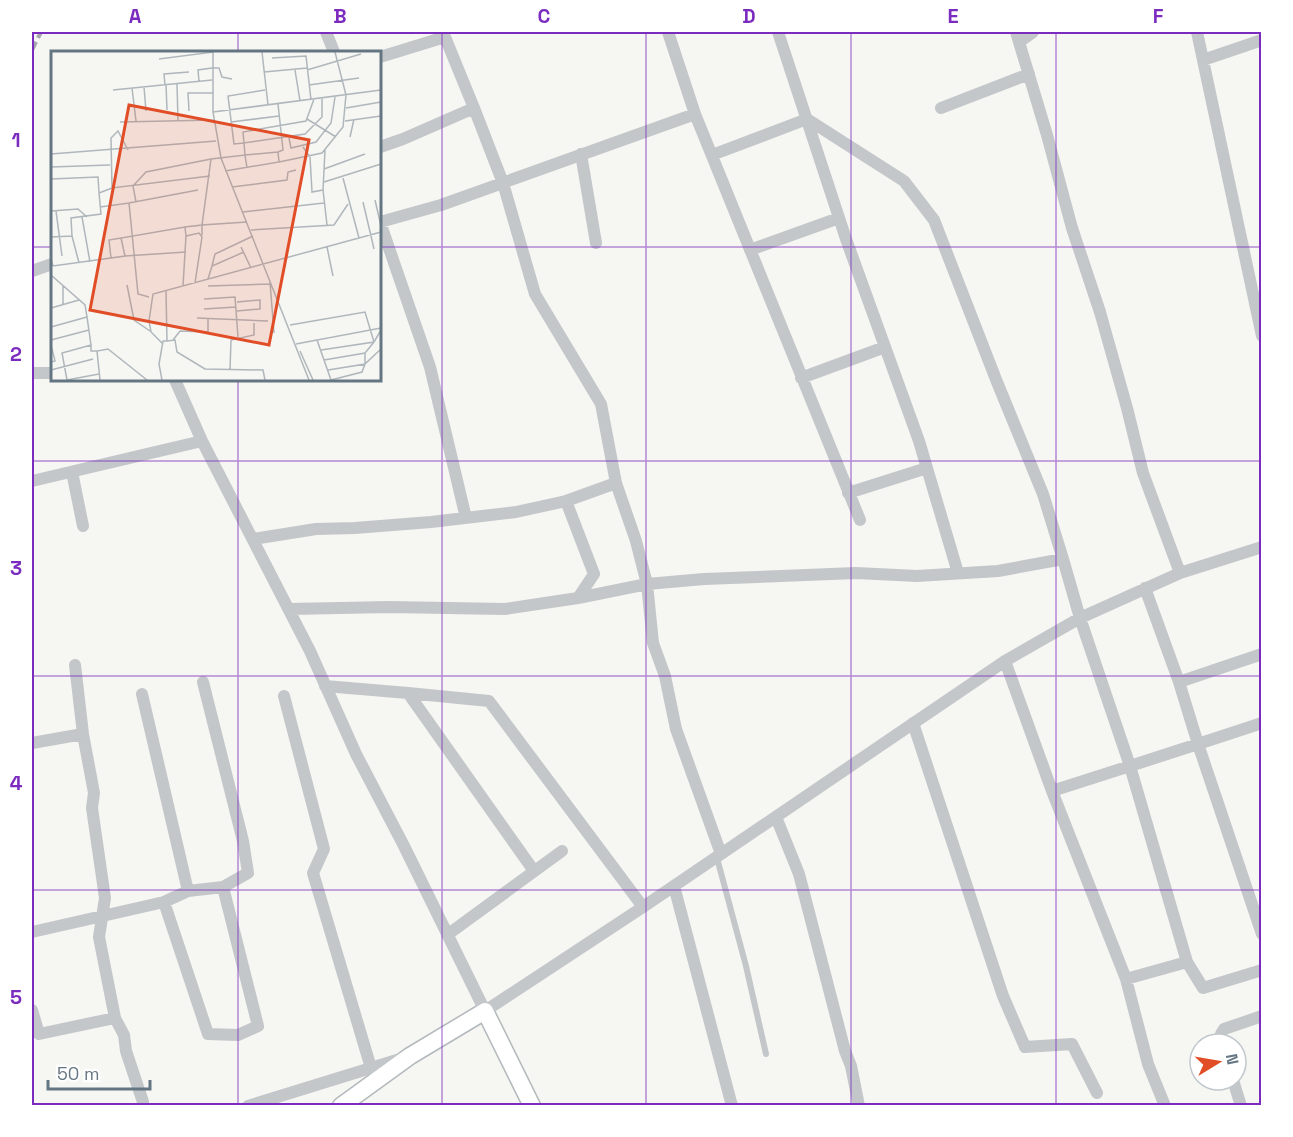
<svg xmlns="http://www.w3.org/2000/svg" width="1293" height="1137" font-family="'Space Grotesk',sans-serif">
	<rect width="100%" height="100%" fill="#f6f6f2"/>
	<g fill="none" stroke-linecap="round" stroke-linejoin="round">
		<!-- secondary casing -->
		<g stroke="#b3b9bd" stroke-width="19">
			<path id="secondary" d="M341,1106L410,1056L485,1011L532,1106"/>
		</g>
		<!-- lane -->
		<path stroke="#c3c7ca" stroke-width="6" d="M717,858L746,966L766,1054"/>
		<!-- street -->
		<path stroke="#c3c7ca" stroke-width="12" d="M326,32L334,52
			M778,32L846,239L919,441L958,573
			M1016,32L1047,135L1072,228L1100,312L1127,408L1143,473L1180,573
			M1197,32L1262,336
			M1019,42L1033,32
			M380,57L445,37L474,108
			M1203,60L1262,40
			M941,108L1029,74
			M695,114L860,520
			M380,147L403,139L474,108L503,183L535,294L601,404L616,483
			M581,154L596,243
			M712,155L807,119L904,181L934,220L997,382L1043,494L1063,559
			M380,222L441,205L695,114L668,32
			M380,222L430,367L466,518
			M750,250L839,218
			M32,271L52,264
			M32,373H52
			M801,378L885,347
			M175,380L202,441L310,651L356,754L404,846L485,1011L643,907L1005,661L1080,618L1180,573L1262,547
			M72,472L83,526
			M32,481L202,441
			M848,493L927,468
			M253,539L316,529L355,528L431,522L516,512L566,501
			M1145,588L1179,682
			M578,598L647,584L653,643L665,676L676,729L721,854
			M289,609L390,607L505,609L578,598L594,574L566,501L616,483L636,541L647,584L704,579L856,573L917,576L998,571L1063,559L1080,618L1130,766L1052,791
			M1005,661L1052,791L1126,979L1187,962L1203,988L1262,970
			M75,665L83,734L94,793L92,808L105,898L99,937L115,1018L124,1035L126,1051L143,1102
			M325,686L408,693L534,871
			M408,693L489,701L643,907
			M142,694L188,891
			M284,696L324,849L313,873L371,1068
			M913,723L1003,996L1025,1047L1072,1044L1097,1093
			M1262,723L1198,744L1262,934
			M32,743L83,734
			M776,817L799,874L845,1051L851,1066L859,1106
			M674,886L732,1106
			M164,902L208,1034L238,1035L258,1026L223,887
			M32,932L164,902L188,891L223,887L248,873L243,841L203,682
			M447,935L562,851
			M1187,962L1130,766L1198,744L1179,682L1262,654
			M1126,979L1148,1064L1165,1106
			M32,1010L39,1034L115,1018
			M1223,1044L1221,1034L1224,1029L1262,1016
			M1233,1080L1241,1106
			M248,1106L400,1059"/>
		<!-- secondary -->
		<use href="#secondary" stroke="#fff" stroke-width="16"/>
		<!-- rail -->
		<path stroke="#a2a8ad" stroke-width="4" stroke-dasharray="9 4.5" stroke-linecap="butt" d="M32,50L41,32"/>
	</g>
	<!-- grid -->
	<path fill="none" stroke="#7b2cbf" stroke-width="1.5" stroke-opacity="0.55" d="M238,32V52M442,32V1106M646,32V1106M851,32V1106M1056,32V1106M32,247H52M380,247H1262M238,380V1106M32,461H1262M32,676H1262M32,890H1262"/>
	<!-- overview -->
	<g transform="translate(51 51)">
		<rect width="330" height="330" fill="#f6f6f2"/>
		<path fill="none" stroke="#afb7bc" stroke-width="1.5" d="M211,1L217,54M221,7L255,5L260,49M108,8L162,1V61L170,107L258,329M244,19L249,50M256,19L310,3M213,21L256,17M148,30L147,19L161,17H168L171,26L181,28M126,33L127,70M114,34L113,23L138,21M115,34L116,59M258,34L308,27M93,36L95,60M81,37L85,70M62,39L161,29M214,39L177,45L183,93L193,92L194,104L227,101M263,48L255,70L192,81L193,92L254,83L271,66V47M295,57L330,51M138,60L137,42H162M162,61L330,39M256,68L285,86M294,70L330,65M69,71L163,69M180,71L228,65M299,86L303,68M238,87L240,97L265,91L280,72L284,46M252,96L259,106L261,141L272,139L276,174M77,99L67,80L60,87L61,137L159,125M0,103L165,90M228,111L271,102L292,76L295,44L284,1M0,116L59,114M273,118L314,103M174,120L228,111L227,101L232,99L227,53M292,127L308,187M0,128L47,126L48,142M273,131L330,113M181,136L236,129L237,121L245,119M272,139L274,99M324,149L330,175M85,151L82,135L95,121L160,108M312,151L323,198M78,152L147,139M49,156L78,152L87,243L98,246M0,160L27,158L36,166M5,160L11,205M192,161L273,152M31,166L39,211M200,179L283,174L297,153M151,184V174L196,171M21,185L28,212M0,186L21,185L20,167L50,163L48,142L61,137M190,196L200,217M276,196L282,225M74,205L135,201M60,207L58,189L70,187M0,208L2,215L74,205L70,187L134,176M161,215L164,203L202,185M0,224L34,254L36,266M157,228L161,215L193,201M219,231L223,282M144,232L151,186L148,182L135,185L134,176L151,174L160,108L194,104L196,117M76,234L83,269L99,280M132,235L135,185M157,235L219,233M153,248L184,246L187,286M186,251L209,249V258L186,260M12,254V235M0,257L28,249M153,258L185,256M146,267L217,270M239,274L314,261L323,291L314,302L273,309M0,276L36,266L40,294M0,289L38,279M122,289L129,280L157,281V268M116,290L124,289L126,301L154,318L212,319L214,329M112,293L100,281L98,270L102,243L330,181M245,293L266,289M0,294L4,310L0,311M270,299L323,291L330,279M249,300L262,329M0,319L42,308M179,319L180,289L203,284V272M277,319L314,313V302M16,329L11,302L40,294V300H46M16,329L48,323M49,329L46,300L57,298L96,329M111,329L108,313L112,290H116L115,240M280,329L266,289L330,277M280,329L311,321L314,313L330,298"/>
		<path fill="#e14d27" fill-opacity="0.15" stroke="#e14d27" stroke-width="3" d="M78,54L258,89L218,294L39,259Z"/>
		<rect width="330" height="330" fill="none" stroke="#657683" stroke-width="3"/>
	</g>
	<!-- border -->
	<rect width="1293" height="1137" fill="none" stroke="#ffffff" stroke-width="66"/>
	<!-- north arrow -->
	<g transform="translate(1218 1062) rotate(79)"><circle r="28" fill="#ffffff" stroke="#c1c8cd" stroke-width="1.5"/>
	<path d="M0-4.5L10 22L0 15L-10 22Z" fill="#e14d27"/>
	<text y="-9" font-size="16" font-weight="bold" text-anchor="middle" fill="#657683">N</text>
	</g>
	<!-- scale -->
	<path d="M48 1080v9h102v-9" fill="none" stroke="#657683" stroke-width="3"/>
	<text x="57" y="1080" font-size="18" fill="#657683" stroke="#ffffff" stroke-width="4.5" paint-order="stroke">50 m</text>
	<rect x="33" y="33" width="1227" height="1071" fill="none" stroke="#7b2cbf" stroke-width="2"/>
	<g font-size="20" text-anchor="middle" font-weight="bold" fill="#7b2cbf">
		<text x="135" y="23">A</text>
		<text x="340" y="23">B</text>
		<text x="544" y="23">C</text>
		<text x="749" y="23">D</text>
		<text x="953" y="23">E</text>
		<text x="1158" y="23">F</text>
		<text x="16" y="147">1</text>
		<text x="16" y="361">2</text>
		<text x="16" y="575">3</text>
		<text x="16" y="790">4</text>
		<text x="16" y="1004">5</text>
	</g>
</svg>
